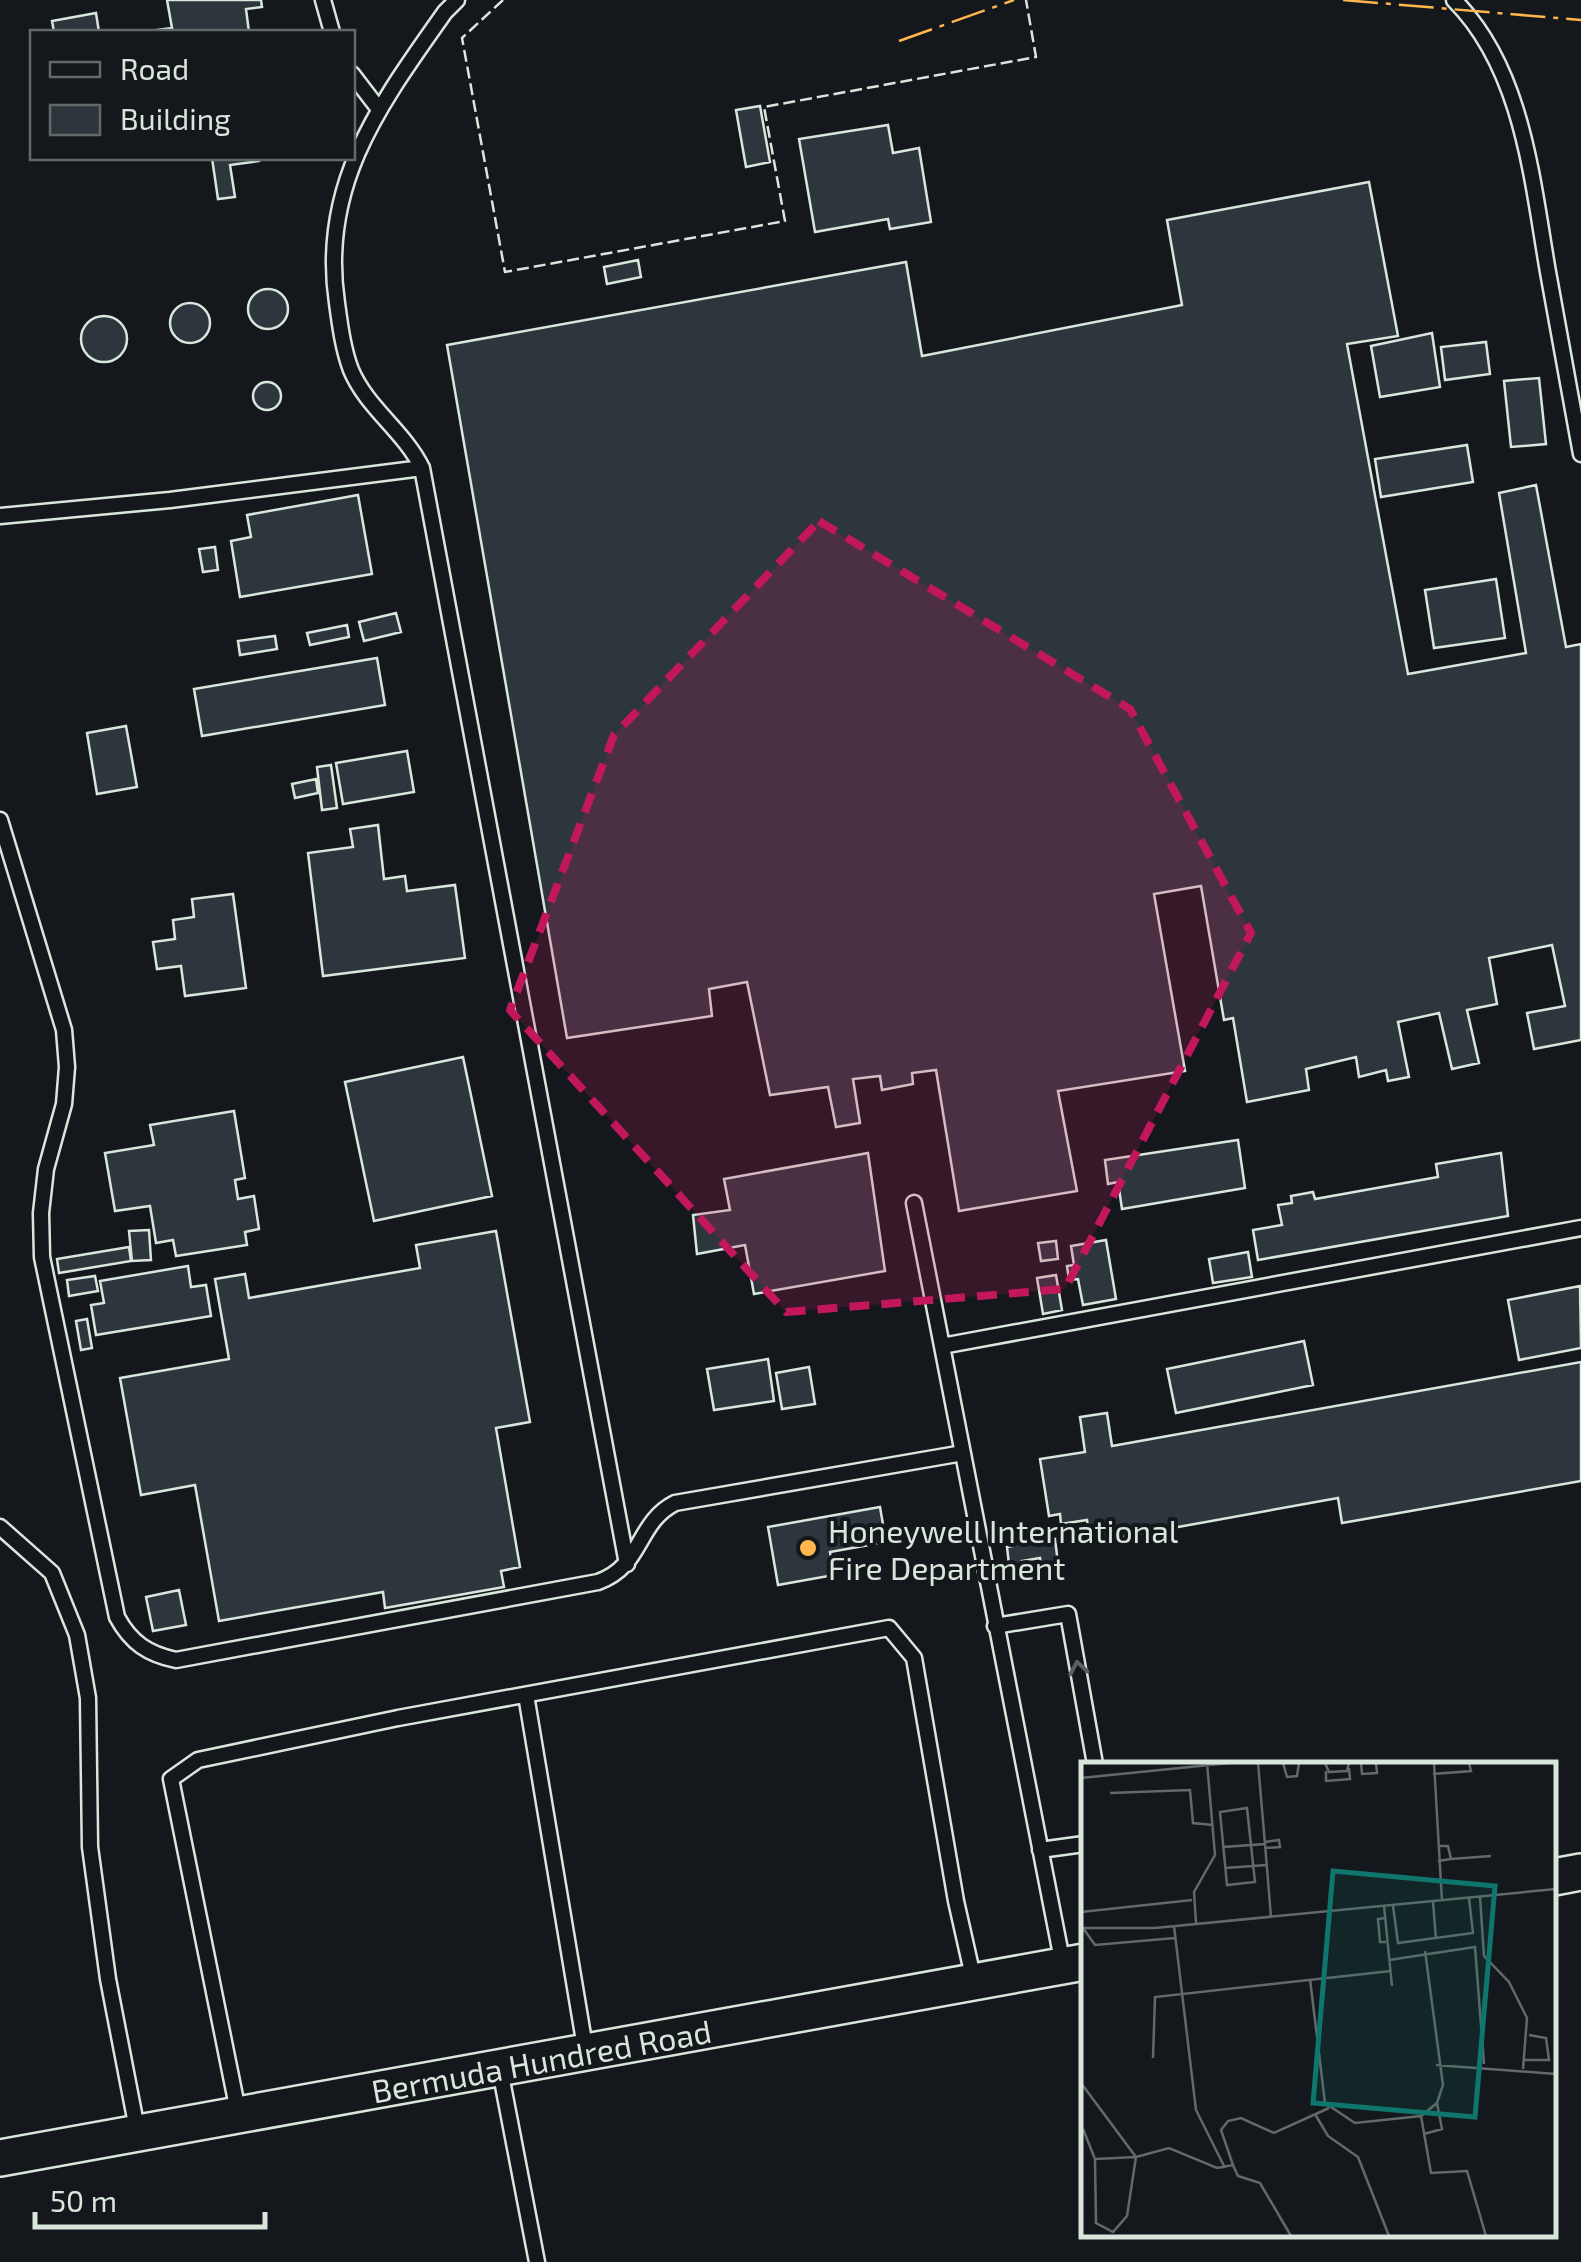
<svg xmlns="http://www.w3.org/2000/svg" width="1581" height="2262" font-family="'Exo 2',sans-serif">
	<rect width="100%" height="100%" fill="#14181c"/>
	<!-- building -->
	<path fill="#2c363c" stroke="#d8e6dc" stroke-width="2.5" d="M167,0H261L262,7L246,9L249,32H142L172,28Z
		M96,13L99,32H54L52,21Z
		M760,106L770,162L746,167L736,110Z
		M888,125L893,153L919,148L931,222L890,229L888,219L815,232L799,139Z
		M212,158H259V161L230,165L235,197L218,199Z
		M1369,182L1398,336L1347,344L1408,674L1526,653L1499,493L1536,485L1566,647L1581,644V1040L1534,1049L1527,1013L1565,1006L1552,945L1489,958L1497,1004L1467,1010L1479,1063L1452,1069L1439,1013L1398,1022L1409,1077L1388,1081L1386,1070L1359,1077L1356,1057L1306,1069L1309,1090L1247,1102L1233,1018L1224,1020L1201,886L1154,894L1185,1071L1058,1091L1077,1191L959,1211L936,1070L912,1073L913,1084L882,1090L880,1076L853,1079L860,1123L836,1127L828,1087L770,1095L747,982L709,989L712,1016L567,1038L447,345L906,262L922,356L1182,305L1167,220Z
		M638,260L641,277L607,284L604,267Z
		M248 309a20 20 0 1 1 40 0a20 20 0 1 1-40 0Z
		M170 323a20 20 0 1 1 40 0a20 20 0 1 1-40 0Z
		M81 339a23 23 0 1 1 46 0a23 23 0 1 1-46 0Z
		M1432,333L1440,387L1380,397L1371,346Z
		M1486,342L1490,374L1445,380L1441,347Z
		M1539,378L1546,444L1511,447L1504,381Z
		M253 396a14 14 0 1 1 28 0a14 14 0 1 1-28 0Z
		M1467,445L1473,482L1381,497L1375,459Z
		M358,495L372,574L240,597L231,541L251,537L247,515Z
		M215,547L218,570L203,572L199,549Z
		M1496,579L1505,638L1434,648L1425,590Z
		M396,613L401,632L364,641L359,622Z
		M347,625L349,637L310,645L307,633Z
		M275,636L277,649L240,655L238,641Z
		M377,658L385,705L202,736L194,689Z
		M126,726L137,787L97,794L87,733Z
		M407,751L414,792L343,804L336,763Z
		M331,765L337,808L322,810L317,767Z
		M316,779L318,793L295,798L292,784Z
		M378,825L384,879L405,876L407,891L455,885L465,958L323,976L308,853L353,847L350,829Z
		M233,894L246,988L185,996L181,966L157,969L153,942L175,939L173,920L194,917L192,899Z
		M463,1057L492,1196L374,1221L345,1082Z
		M234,1111L245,1178L235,1180L238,1199L254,1196L259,1229L245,1232L247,1245L176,1256L173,1240L156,1243L150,1206L115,1211L105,1153L154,1145L150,1125Z
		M1238,1140L1245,1188L1122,1209L1118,1182L1108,1184L1105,1160Z
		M868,1153L885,1271L754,1294L745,1245L697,1254L693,1215L730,1210L724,1179Z
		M1501,1153L1508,1216L1258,1260L1253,1230L1282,1225L1278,1205L1292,1203L1291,1196L1313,1192L1315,1199L1438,1177L1436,1164Z
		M149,1230L151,1260L132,1261L129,1231Z
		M496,1231L530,1422L496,1428L520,1567L501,1571L504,1587L385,1608L383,1592L219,1621L195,1485L141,1495L120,1378L229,1359L215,1279L245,1274L249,1298L420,1268L416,1245Z
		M1106,1240L1116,1299L1083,1305L1078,1279L1069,1280L1067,1266L1074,1265L1071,1246Z
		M1056,1241L1058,1259L1041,1261L1038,1243Z
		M129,1247L131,1261L59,1273L57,1259Z
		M1248,1252L1252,1277L1213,1283L1209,1259Z
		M188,1266L191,1287L206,1285L211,1316L96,1335L91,1305L104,1303L100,1281Z
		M1056,1275L1062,1310L1043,1314L1037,1278Z
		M95,1276L98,1291L69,1296L67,1280Z
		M1580,1286L1581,1348L1519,1360L1508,1300Z
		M87,1319L92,1348L81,1350L76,1321Z
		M1304,1341L1313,1385L1176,1413L1167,1369Z
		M768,1359L774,1401L714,1410L707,1369Z
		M1581,1362V1481L1342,1523L1338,1498L1090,1543L1087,1520L1061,1524L1060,1514L1049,1516L1040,1459L1085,1452L1080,1417L1107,1413L1112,1446Z
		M809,1367L815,1404L782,1409L776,1373Z
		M880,1507L886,1542L830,1552L834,1575L778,1585L768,1527Z
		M1036,1532L1037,1541L1055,1539L1058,1563L1041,1565L1040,1558L1022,1561L1023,1571L1010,1573L1007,1547L1013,1546L1012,1536Z
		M179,1590L186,1625L153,1631L146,1597Z"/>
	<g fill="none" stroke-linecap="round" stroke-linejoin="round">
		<!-- service casing -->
		<g stroke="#d8e6dc" stroke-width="19">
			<path id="service" d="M323,0L332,32
				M457,0L445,12C381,103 319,184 337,303C340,325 343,349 351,370C367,408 404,431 422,468L627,1564
				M1454,0C1523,69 1532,180 1548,272C1559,332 1570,393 1581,454
				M352,74L378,108
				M0,516L170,500L422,468
				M0,820L64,1030L67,1067L64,1104L46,1169L41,1213L42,1257L117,1617C131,1643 148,1654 176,1660L598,1582C643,1566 636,1523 675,1503L963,1453
				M914,1203L1063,1965
				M942,1346L1581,1228
				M0,1527L52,1573L77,1635L88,1698L90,1847L108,1979L138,2134
				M995,1626L1068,1614L1095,1764
				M526,1695L586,2053
				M1040,1850L1084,1844
				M500,2070L537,2262
				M239,2116L171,1779L198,1760L398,1718L889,1628L914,1658L956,1901L974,1981"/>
		</g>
		<!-- tertiary casing -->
		<g stroke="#d8e6dc" stroke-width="40">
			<g id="tertiary">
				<path d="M1554,1877L1581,1872"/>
				<path id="s1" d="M0,2158L1084,1962"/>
			</g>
		</g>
		<!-- service -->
		<use href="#service" stroke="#14181c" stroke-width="14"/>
		<!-- tertiary -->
		<use href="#tertiary" stroke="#14181c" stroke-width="35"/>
		<!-- fence -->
		<path stroke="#d8e6dc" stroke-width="2.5" stroke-dasharray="12 5" stroke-linecap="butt" d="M503,0L462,38L505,272L785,221L764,107L1036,57L1026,0"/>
		<!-- power -->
		<path stroke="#ffb74d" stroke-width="2.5" stroke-dasharray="35 8 5 8" stroke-linecap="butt" d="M1343,0L1581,20
			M899,41L1014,0"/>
	</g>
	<!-- one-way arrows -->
	<defs><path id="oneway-chevron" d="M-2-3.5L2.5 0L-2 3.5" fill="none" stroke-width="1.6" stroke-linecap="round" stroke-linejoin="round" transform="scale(2.5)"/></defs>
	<use stroke="#59605f" href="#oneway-chevron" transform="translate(1078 1668) rotate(-100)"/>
	<!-- marked area -->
	<path fill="#c2185b" fill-opacity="0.2" stroke="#c2185b" stroke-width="8" stroke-dasharray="20 12" stroke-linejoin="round" d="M819,521L1130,709L1251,933L1065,1289L786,1312L510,1010L614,735Z"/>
	<!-- markers -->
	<circle fill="#ffb74d" stroke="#14181c" stroke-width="4" cx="808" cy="1548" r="10"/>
	<g text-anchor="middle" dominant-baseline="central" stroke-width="8" stroke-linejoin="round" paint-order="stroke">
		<!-- poi labels -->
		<g font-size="32" fill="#d8e6dc" stroke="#14181c" text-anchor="start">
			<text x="828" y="1530">Honeywell International<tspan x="828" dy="37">Fire Department</tspan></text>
		</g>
		<!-- street labels -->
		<g font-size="32" fill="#d8e6dc" stroke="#14181c">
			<text stroke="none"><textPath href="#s1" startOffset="550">Bermuda Hundred Road</textPath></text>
		</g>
	</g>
	<!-- overview -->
	<g transform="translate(1081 1762)">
		<rect width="475" height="475" fill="#14181c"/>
		<path fill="none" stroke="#626a69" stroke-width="2.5" d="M202,1L206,15L216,14L218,1M244,1L248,10L266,9L268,1M280,1L281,12L296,11L295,1M353,1L361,139M245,9V19L269,17L268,6M352,12L390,9L388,1M0,16L148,1M29,31L109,28L112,61L132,63M166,46L174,120L146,123L139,50ZM184,82L190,155M357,84H367L370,97L357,99M142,85L184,82L177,1M184,86L199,85L198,78L184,80M370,97L410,94M144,106L185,103M399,135L403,194L428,220L446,256L442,307M352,140L355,177M303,144L311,224M312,144L317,181L392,171L388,136M0,150L111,138M304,156L297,157L299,180H305M115,161L113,130L134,93L126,1M93,164L115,348L144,406M0,166H74L475,127M2,166L14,183L94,176M308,198L394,185L403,302M229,217L244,341L274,361L340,354L356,341L362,323L344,189M72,296L74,235L310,209M443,298H468L465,276L448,273M355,303L475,312M0,321L55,395L88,386L136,406L152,403L140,368L147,359L160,356L193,371L248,346M234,352L247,374L277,395L308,474M340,354L350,411L386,409L405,474M2,367L14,397L15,461L32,470L46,454L55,395L14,397M343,372L361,367L356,341M152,403L157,414L179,421L210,474"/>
		<path fill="#0f766e" fill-opacity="0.15" stroke="#0f766e" stroke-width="5" d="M252,109L414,124L394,355L232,341Z"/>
		<rect width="475" height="475" fill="none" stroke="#d8e6dc" stroke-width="5"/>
	</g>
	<!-- legend -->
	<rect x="30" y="30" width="325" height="130" fill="#14181c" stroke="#626a69" stroke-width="2.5"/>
	<rect x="50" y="62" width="50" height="15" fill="#14181c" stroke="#626a69" stroke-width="2.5"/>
	<text x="120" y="80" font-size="30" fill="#d8e6dc">Road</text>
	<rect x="50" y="105" width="50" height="30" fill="#2c363c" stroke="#626a69" stroke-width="2.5"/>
	<text x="120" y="130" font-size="30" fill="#d8e6dc">Building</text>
	<!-- scale -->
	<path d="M35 2212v15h230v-15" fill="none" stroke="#d8e6dc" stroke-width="5"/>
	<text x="50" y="2212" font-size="30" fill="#d8e6dc" stroke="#14181c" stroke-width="8" paint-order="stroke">50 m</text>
</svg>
